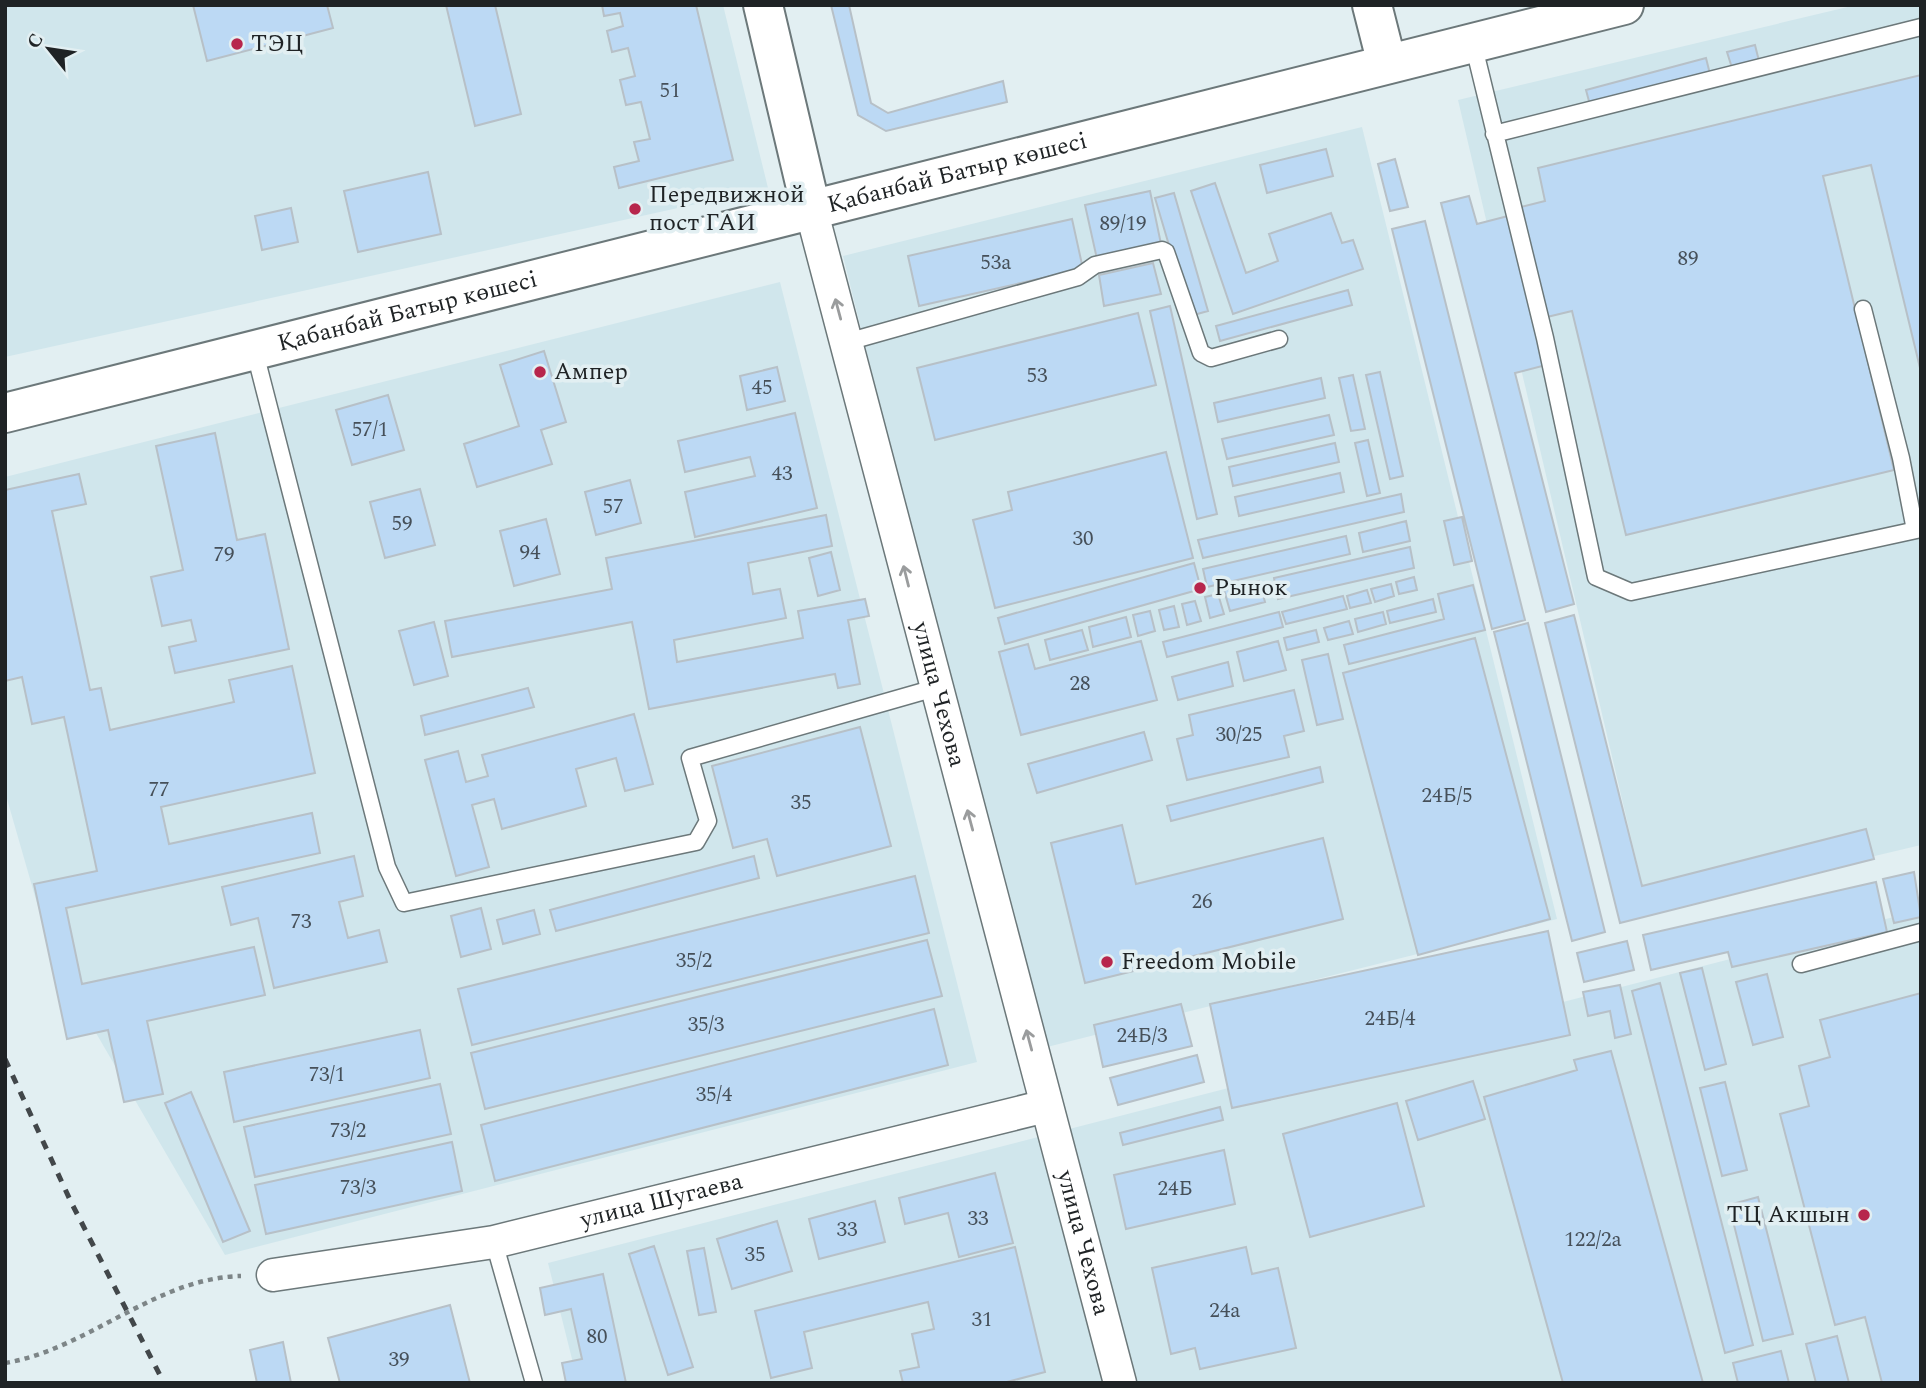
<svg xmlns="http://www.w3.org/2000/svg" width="1926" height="1388" font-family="Spectral,serif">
	<rect width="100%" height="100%" fill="#e2eff2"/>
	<!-- built -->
	<path fill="#d0e6ec" d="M5,5H723L768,188L5,357Z
		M1856,5H1921V845L1648,910L1458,100Z
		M1362,127L1557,919L1039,1049L843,256Z
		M780,282L977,1062L225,1255L53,959L5,792V477Z
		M1921,910V1383H578L548,1263Z"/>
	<!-- building -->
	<path fill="#bcd9f4" stroke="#b7c0c7" stroke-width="2" d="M193,5H327L333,28L207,61Z
		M446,5H495L521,114L475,126Z
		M602,5H696L733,160L619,188L614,167L639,161L634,142L650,139L641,102L626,105L620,80L635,76L628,48L612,52L607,31L623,26L620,13L604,16Z
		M831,5H849L871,103L888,113L1003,81L1007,102L886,131L858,115Z
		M1755,45L1759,61L1732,68L1727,52Z
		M1706,58L1710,74L1590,105L1586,90Z
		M1921,75V372L1871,165L1823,176L1894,470L1626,535L1572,311L1547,317L1521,207L1545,201L1538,168Z
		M1326,149L1333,176L1267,193L1260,165Z
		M1395,159L1408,207L1390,211L1378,164Z
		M428,172L441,234L358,252L344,191Z
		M1215,183L1246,273L1278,261L1269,234L1331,213L1342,243L1353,240L1363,269L1233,314L1191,191Z
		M1150,191L1161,244L1097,259L1085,205Z
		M1174,193L1208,311L1190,316L1155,198Z
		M1469,196L1477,224L1508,216L1546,365L1515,373L1574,604L1546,612L1441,203Z
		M291,208L298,242L262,250L255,216Z
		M1072,219L1083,269L919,306L908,256Z
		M1425,221L1525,620L1492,629L1392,229Z
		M1153,263L1161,294L1104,306L1099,275Z
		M1348,290L1352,305L1220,341L1216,326Z
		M1170,306L1217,514L1197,519L1150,311Z
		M1138,313L1156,385L935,440L917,368Z
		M544,351L566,422L541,430L552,464L477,487L464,444L519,426L500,365Z
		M777,367L785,401L747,410L740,376Z
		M1380,372L1403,476L1390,479L1366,375Z
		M1353,375L1365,429L1351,431L1339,378Z
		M1321,378L1325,398L1218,422L1214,403Z
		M388,395L404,450L352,465L336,410Z
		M795,413L817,508L695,537L685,492L755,476L750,457L685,472L678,441Z
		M1329,415L1334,435L1227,459L1222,439Z
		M215,433L237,540L265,534L289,649L175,673L169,647L196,641L191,620L162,626L151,577L183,570L156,446Z
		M1368,440L1380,493L1367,496L1355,443Z
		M1335,443L1339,462L1233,486L1229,467Z
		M1166,452L1193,558L995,608L973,520L1012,510L1008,492Z
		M1340,473L1344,492L1239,516L1235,497Z
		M79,474L86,504L52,511L90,690L101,688L110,730L234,702L229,680L292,666L315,773L161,807L169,844L312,813L320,853L66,908L82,984L254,947L265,995L147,1021L163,1094L124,1102L108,1030L67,1039L34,884L97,871L64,717L32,724L22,677L5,681V490Z
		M630,480L641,523L596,535L585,492Z
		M420,489L435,545L385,558L370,502Z
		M1401,494L1404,512L1203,558L1198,540Z
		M826,515L832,546L748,563L753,594L780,589L786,618L674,640L677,662L803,638L798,611L865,599L869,616L848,620L860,684L838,688L835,674L649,709L632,622L452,657L445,621L612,589L606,558Z
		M1462,517L1472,561L1454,565L1444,521Z
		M546,519L560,574L514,586L500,531Z
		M1406,521L1410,541L1363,552L1359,533Z
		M1346,536L1350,554L1207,587L1203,569Z
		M1410,547L1414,568L1278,599L1274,578Z
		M831,552L840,590L818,596L809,558Z
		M1194,563L1201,589L1005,644L998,618Z
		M1414,577L1417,590L1399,594L1396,582Z
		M1259,581L1265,602L1230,611L1224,590Z
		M1391,584L1394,596L1375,602L1371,589Z
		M1473,585L1485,630L1349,664L1344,645L1444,619L1438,594Z
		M1367,590L1371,603L1350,608L1347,596Z
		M1218,594L1224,614L1210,618L1205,597Z
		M1343,596L1347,609L1286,624L1282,612Z
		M1433,599L1436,612L1390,623L1387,611Z
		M1195,601L1201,621L1187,625L1182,604Z
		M1174,606L1179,627L1164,630L1159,610Z
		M1150,611L1155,631L1138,636L1133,615Z
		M1279,612L1283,627L1167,657L1163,642Z
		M1383,612L1386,624L1358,632L1355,619Z
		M1574,615L1642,886L1866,829L1874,859L1620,923L1545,623Z
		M1126,617L1131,637L1093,647L1089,627Z
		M1349,621L1353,634L1328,640L1324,628Z
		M434,622L448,676L414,685L399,631Z
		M1528,623L1605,932L1572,941L1494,632Z
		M1082,630L1088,650L1050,660L1045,640Z
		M1316,630L1319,642L1287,650L1284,638Z
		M1475,638L1550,919L1418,955L1343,673Z
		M1141,641L1157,700L1021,735L999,652L1028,644L1035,669Z
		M1278,641L1286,670L1244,681L1237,652Z
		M1328,654L1343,719L1317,725L1302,660Z
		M1228,662L1233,686L1178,700L1172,677Z
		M528,688L534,707L425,735L421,716Z
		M1294,690L1304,731L1284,736L1289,757L1187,780L1177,739L1193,735L1189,715Z
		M634,714L653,784L625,791L616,758L576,769L586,806L502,829L494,799L472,805L489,867L456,876L425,760L458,751L466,782L488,776L482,755Z
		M860,727L891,846L777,876L767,839L733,848L712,766Z
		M1144,732L1152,760L1037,793L1028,764Z
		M1320,767L1323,782L1171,821L1167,806Z
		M1122,825L1136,884L1323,838L1343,919L1085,983L1051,843Z
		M354,856L363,896L339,902L348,938L379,930L387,962L274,988L258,918L231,925L222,887Z
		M754,856L759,878L556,931L550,910Z
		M1914,872L1921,917L1894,923L1883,879Z
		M915,876L929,933L472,1045L458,989Z
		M1876,882L1887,932L1732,967L1728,952L1651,970L1643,935Z
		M481,908L491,949L461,957L451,916Z
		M534,910L540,934L503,944L497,920Z
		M1548,931L1570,1035L1232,1108L1210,1004Z
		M927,940L942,996L485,1109L471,1053Z
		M1627,941L1634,970L1584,982L1577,953Z
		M1702,968L1726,1064L1705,1070L1680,973Z
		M1767,974L1783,1037L1753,1045L1736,982Z
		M1660,983L1753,1345L1725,1353L1632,991Z
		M1620,985L1631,1034L1615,1038L1610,1011L1588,1016L1583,992Z
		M1921,993V1383H1882L1865,1317L1835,1325L1780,1114L1809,1106L1799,1066L1830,1057L1820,1020Z
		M1181,1004L1192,1046L1103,1067L1094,1025Z
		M934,1009L948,1065L495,1181L481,1125Z
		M420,1030L430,1078L234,1122L224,1072Z
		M1611,1051L1703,1383H1563L1484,1097L1577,1070L1574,1060Z
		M1197,1055L1204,1082L1118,1105L1110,1078Z
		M1473,1081L1485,1119L1418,1140L1406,1101Z
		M1725,1082L1747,1170L1722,1176L1700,1088Z
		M440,1084L451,1134L255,1177L244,1127Z
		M191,1092L250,1231L223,1242L165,1103Z
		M1397,1103L1424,1206L1310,1237L1283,1134Z
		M1220,1107L1223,1120L1123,1145L1120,1133Z
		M452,1142L462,1191L266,1234L255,1185Z
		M1224,1150L1235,1204L1126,1229L1114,1175Z
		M995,1173L1013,1243L959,1257L948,1213L905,1224L899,1198Z
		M1758,1197L1793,1334L1763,1341L1729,1205Z
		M875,1201L885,1242L819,1259L809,1219Z
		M777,1221L792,1271L732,1289L717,1239Z
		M654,1246L693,1367L668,1375L629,1254Z
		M1015,1247L1045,1372L1003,1383H903L900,1371L919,1367L912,1334L934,1329L928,1302L804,1332L812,1368L771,1378L755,1311Z
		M1246,1247L1252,1274L1278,1268L1296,1348L1200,1369L1195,1348L1171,1354L1152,1268Z
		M704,1248L716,1312L699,1315L687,1251Z
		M603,1274L626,1383H566L562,1363L582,1359L571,1309L545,1315L540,1288Z
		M450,1305L470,1383H340L328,1338Z
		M1837,1336L1849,1383H1816L1806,1344Z
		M283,1342L291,1383H257L250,1350Z
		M1781,1351L1789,1383H1738L1733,1363Z"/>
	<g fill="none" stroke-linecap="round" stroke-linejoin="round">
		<!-- service casing -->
		<g stroke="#6c787a" stroke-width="19">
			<path id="service" d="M1473,43L1545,338L1596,577L1631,592L1921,529
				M1494,134L1921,27
				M1863,309L1901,458L1915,530
				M847,342L1078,277L1095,265L1162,250L1166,252L1201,353L1211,358L1279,339
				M254,349L387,867L404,903L696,842L708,821L690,758L935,688
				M1801,964L1921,932
				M494,1242L534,1383"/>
		</g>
		<!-- minor casing -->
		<g stroke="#6c787a" stroke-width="35">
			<g id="minor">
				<path id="s1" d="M811,209L1120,1383"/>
				<path id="s2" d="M273,1275L494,1242L1046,1106"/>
			</g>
		</g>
		<!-- tertiary casing -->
		<g stroke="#6c787a" stroke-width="42">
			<path id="tertiary" d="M763,5L811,209
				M1372,5L1387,64"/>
		</g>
		<!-- secondary casing -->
		<g stroke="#6c787a" stroke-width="42">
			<g id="secondary">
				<path id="s3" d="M5,413L1624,5"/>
			</g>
		</g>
		<!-- path -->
		<path stroke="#7d8587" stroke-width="4.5" stroke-dasharray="5 5" stroke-linecap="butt" d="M5,1363C89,1349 155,1278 241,1276"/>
		<!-- service -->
		<use href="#service" stroke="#fff" stroke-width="16"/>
		<!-- minor -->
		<use href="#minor" stroke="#fff" stroke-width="32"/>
		<!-- tertiary -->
		<use href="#tertiary" stroke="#fff" stroke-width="38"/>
		<!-- secondary -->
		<use href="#secondary" stroke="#fff" stroke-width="38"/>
		<!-- rail -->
		<path stroke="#42474a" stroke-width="5" stroke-dasharray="9 9" stroke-linecap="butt" d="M5,1059L71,1202L164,1383"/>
	</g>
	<!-- one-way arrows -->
	<defs><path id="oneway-shaft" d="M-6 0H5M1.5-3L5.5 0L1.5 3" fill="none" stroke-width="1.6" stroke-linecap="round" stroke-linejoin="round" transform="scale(1.75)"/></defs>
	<g stroke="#9a9c9d">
		<use href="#oneway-shaft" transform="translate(838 309) rotate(-105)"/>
		<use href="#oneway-shaft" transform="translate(906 576) rotate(-104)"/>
		<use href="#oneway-shaft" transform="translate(970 820) rotate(-105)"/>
		<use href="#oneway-shaft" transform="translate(1029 1040) rotate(-105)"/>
	</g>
	<!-- markers -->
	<g fill="#b7264c" stroke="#e2eff2" stroke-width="2.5">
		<circle cx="237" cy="44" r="7"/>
		<circle cx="635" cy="209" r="7"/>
		<circle cx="540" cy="372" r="7"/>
		<circle cx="1200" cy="588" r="7"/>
		<circle cx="1107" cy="962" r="7"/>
		<circle cx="1864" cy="1215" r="7"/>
	</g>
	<g text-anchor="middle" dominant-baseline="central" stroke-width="7" stroke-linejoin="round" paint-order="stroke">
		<!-- number labels -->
		<g font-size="21" fill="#465059">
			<text x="670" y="91">51</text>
			<text x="1123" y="224">89/19</text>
			<text x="1688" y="259">89</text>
			<text x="996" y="263">53а</text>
			<text x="1037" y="376">53</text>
			<text x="762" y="388">45</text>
			<text x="370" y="430">57/1</text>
			<text x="782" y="474">43</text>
			<text x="613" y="507">57</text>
			<text x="402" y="524">59</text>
			<text x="1083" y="539">30</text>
			<text x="530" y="553">94</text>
			<text x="224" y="555">79</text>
			<text x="1080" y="684">28</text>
			<text x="1239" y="735">30/25</text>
			<text x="159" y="790">77</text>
			<text x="1447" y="796">24Б/5</text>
			<text x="801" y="803">35</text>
			<text x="1202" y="902">26</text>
			<text x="301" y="922">73</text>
			<text x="694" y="961">35/2</text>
			<text x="1390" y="1019">24Б/4</text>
			<text x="706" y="1025">35/3</text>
			<text x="1142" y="1036">24Б/3</text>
			<text x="327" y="1075">73/1</text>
			<text x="714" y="1095">35/4</text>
			<text x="348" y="1131">73/2</text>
			<text x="358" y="1188">73/3</text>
			<text x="1175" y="1189">24Б</text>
			<text x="978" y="1219">33</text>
			<text x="847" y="1230">33</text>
			<text x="1593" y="1240">122/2а</text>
			<text x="755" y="1255">35</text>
			<text x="1225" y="1311">24а</text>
			<text x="982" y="1320">31</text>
			<text x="597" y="1337">80</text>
			<text x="399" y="1360">39</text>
		</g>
		<!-- poi labels -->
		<g font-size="24" fill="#1f2325" stroke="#e2eff2" text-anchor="start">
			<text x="251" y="44">ТЭЦ</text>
			<text x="649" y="195">Передвижной<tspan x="649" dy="28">пост ГАИ</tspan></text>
			<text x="554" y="372">Ампер</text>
			<text x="1214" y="588">Рынок</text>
			<text x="1121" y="962">Freedom Mobile</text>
			<text x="1850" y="1215" text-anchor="end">ТЦ Акшын</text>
		</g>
		<!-- street labels -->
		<g font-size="24" fill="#1f2325" stroke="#e2eff2">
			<text stroke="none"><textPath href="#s3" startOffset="982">Қабанбай Батыр көшесі</textPath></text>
			<text stroke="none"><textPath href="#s3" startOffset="415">Қабанбай Батыр көшесі</textPath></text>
			<text stroke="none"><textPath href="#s1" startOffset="502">улица Чехова</textPath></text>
			<text stroke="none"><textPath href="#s2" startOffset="396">улица Шугаева</textPath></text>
			<text stroke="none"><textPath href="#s1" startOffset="1069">улица Чехова</textPath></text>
		</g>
	</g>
	<!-- border -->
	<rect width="1926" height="1388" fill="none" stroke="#1f2325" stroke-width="14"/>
	<!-- north arrow -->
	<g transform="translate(49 49) rotate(300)" stroke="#e2eff2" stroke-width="5" paint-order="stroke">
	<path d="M0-5L12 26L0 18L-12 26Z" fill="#1f2325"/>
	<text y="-10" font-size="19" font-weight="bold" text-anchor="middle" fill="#1f2325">С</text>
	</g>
</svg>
